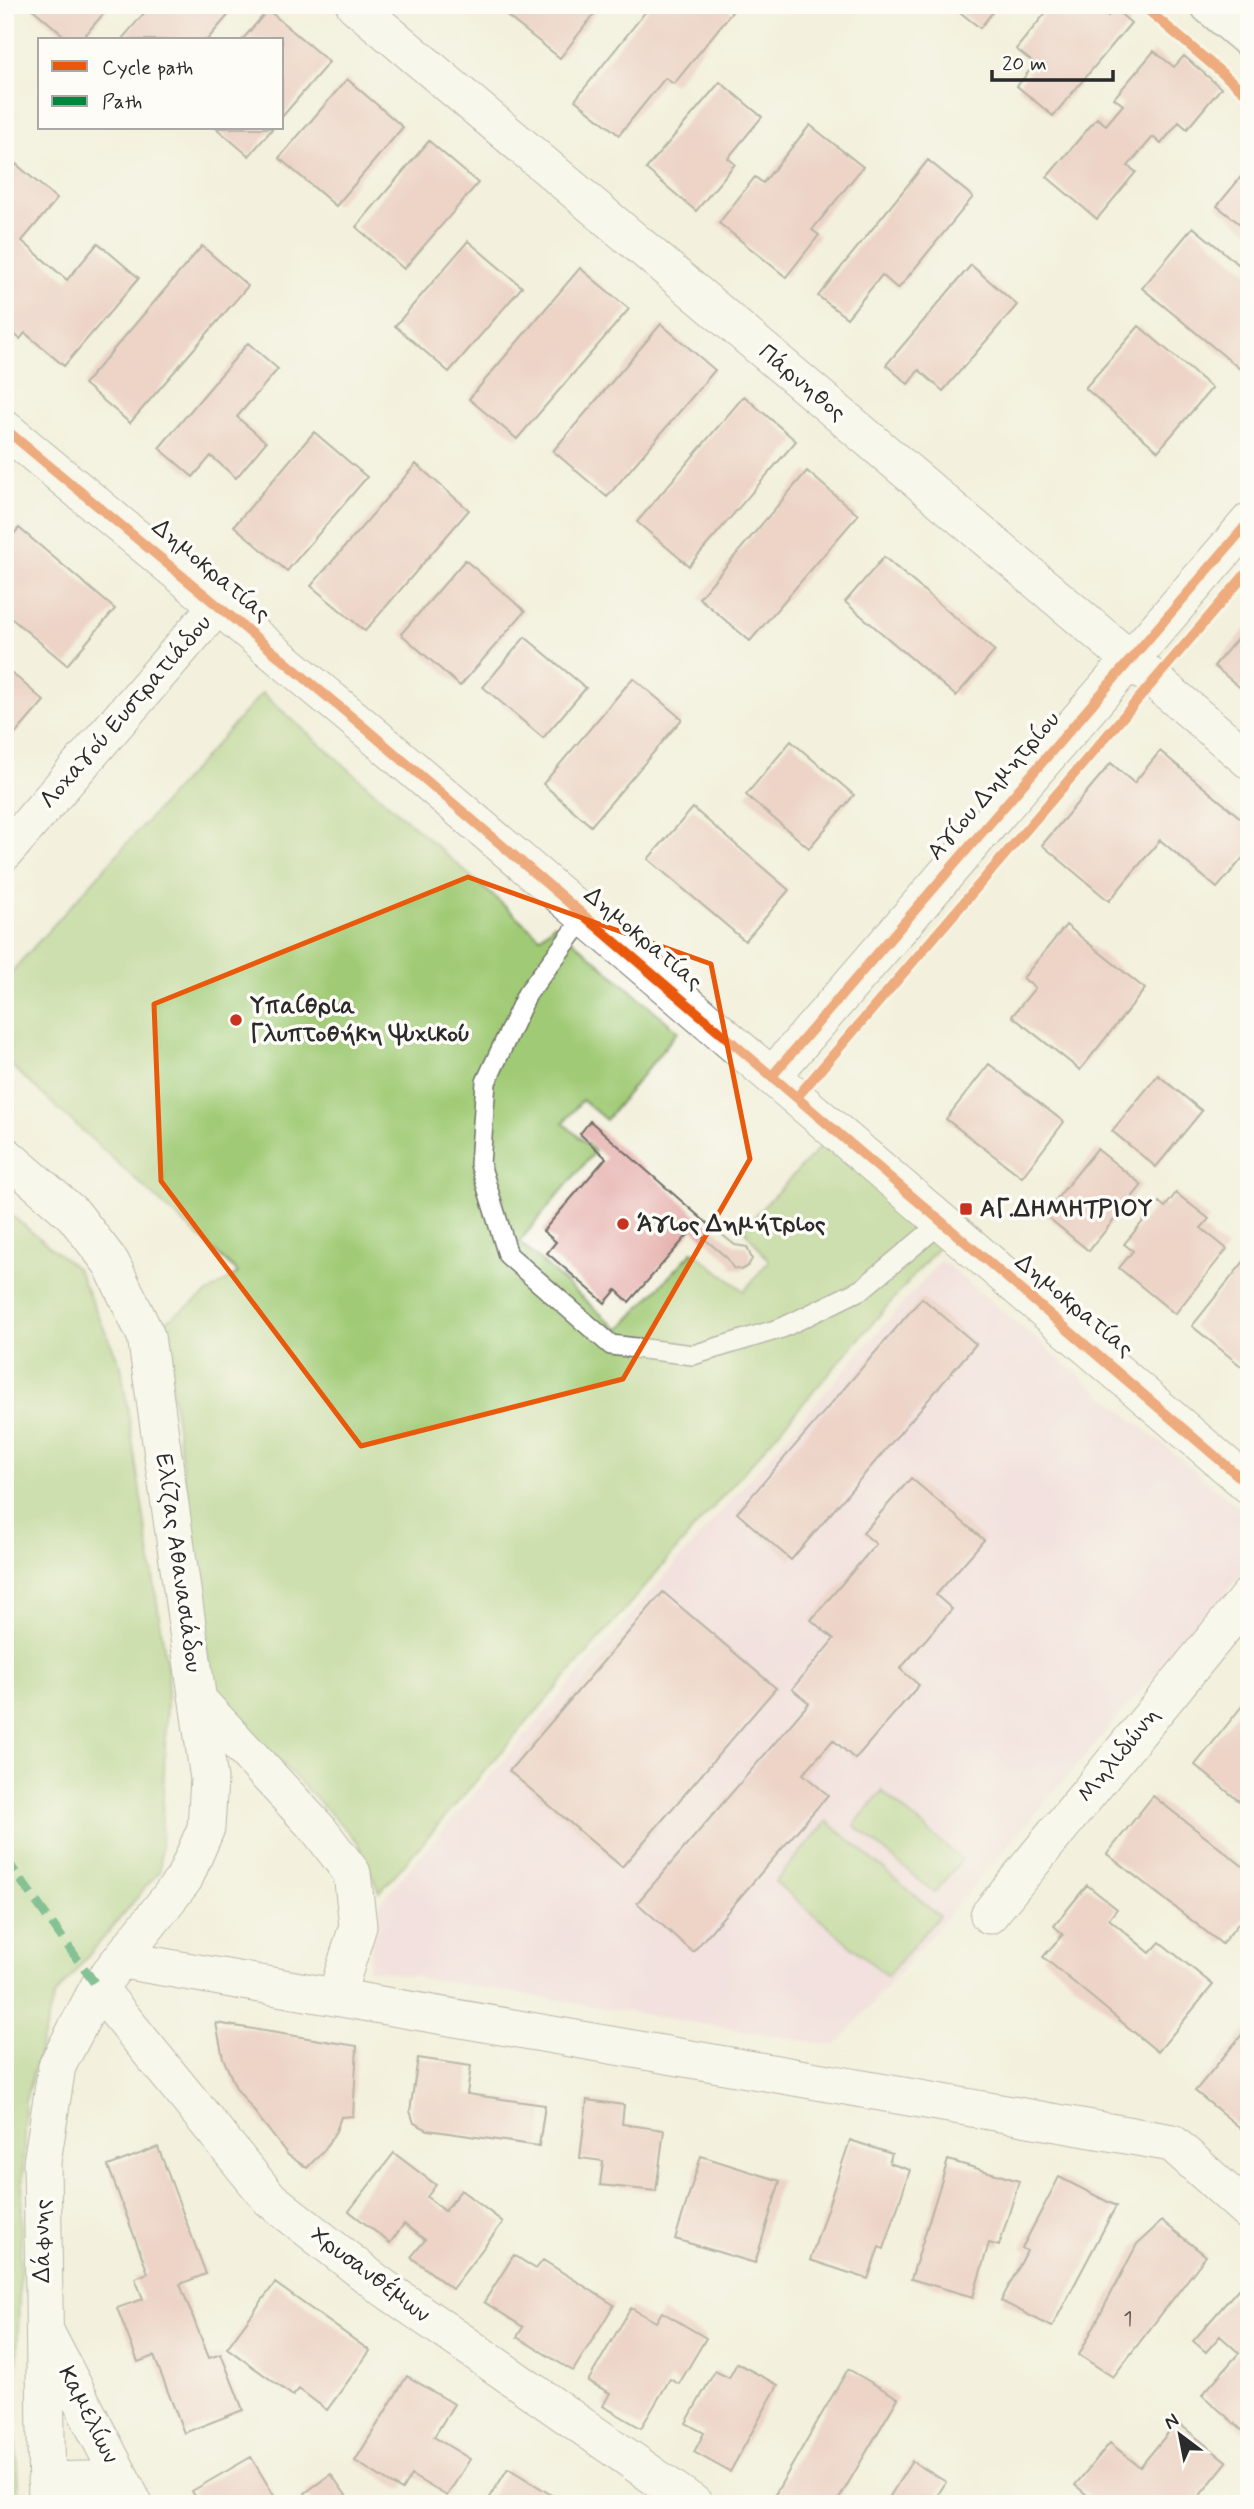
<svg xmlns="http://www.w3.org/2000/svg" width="1254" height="2509" font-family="Mynerve,sans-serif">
	<rect width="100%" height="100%" fill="#fdfcf7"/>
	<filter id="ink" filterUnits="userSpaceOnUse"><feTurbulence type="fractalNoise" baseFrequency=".0143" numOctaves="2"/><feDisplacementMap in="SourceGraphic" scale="14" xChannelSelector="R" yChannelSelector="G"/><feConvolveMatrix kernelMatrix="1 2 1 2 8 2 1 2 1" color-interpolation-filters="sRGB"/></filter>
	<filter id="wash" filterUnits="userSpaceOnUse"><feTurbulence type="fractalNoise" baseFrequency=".00686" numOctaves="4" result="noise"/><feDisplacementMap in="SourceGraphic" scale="28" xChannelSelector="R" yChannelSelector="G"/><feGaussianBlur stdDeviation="1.57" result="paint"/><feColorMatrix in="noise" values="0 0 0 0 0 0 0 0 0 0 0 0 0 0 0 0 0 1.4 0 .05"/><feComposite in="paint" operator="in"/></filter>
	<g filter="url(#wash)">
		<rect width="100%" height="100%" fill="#f3f0dd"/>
		<!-- built -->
		<path fill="#f2cfe0" d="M941,1260L1249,1516V1565L836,2046L367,1969L381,1901Z"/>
		<!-- green -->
		<path fill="#a0ca75" stroke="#667a50" stroke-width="2" d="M262,693L540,937L554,924L678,1031L606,1120L582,1100L563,1123L595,1151L519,1242L619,1330L693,1251L744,1291L769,1261L743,1228L827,1140L942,1243L380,1892L357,1841L267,1748L214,1705L163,1323L238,1273L5,1060V979Z
			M5,1210L77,1269L121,1366L168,1674L160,1870L54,1997L25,2102L15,2430L19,2504H5Z
			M882,1791L962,1860L934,1893L854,1825Z
			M827,1821L939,1916L887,1976L775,1882Z"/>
		<g id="blocks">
			<!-- building -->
			<path fill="#e6b1ae" d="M28,5H111L81,40H69Z
				M151,5H237L207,40H121Z
				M516,5H601L560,58L507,16Z
				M651,5H724L732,12L674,84L665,78L619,135L575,100Z
				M951,5H998L980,28Z
				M1052,5H1095L1108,16L1114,8L1131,23L1053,116L1017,86L1035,64L1016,49Z
				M268,10L329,62L282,117V40H242Z
				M1154,51L1174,67L1184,56L1221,88L1187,129L1179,122L1161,144L1153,137L1128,166L1136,172L1097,219L1047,177L1097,118L1106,125L1123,105L1114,98Z
				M347,79L403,127L336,206L279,158Z
				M720,82L762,117L728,158L735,164L696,211L646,169Z
				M810,125L863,167L812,230L819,235L786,277L719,223L755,177L763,183Z
				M216,128H273L249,156Z
				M429,141L478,183L404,269L356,227Z
				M928,160L973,197L898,289L882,275L847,318L818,296Z
				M16,164L57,199L22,241L67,280L98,243L139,278L64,366L25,333L20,339L5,326V177Z
				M1249,167V231L1217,206Z
				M1193,227L1249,273V371L1246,374L1142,288Z
				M468,241L522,287L449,372L395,326Z
				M202,246L248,286L130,423L84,384Z
				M971,265L1017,305L943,391L919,370L908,384L886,365Z
				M580,268L629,309L517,439L469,399Z
				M661,324L715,370L607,497L553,451Z
				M1139,326L1212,388L1158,451L1085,388Z
				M248,343L278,369L237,417L266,442L236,478L211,456L193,477L159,448Z
				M744,396L796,441L689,566L637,522Z
				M314,432L367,477L287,571L234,526Z
				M416,464L469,510L365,631L311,586Z
				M807,471L858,515L750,641L699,598Z
				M19,528L115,609L67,665L5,613V544Z
				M884,557L995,651L956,696L845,602Z
				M465,560L525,611L460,686L401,634Z
				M1249,625V695L1214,666Z
				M525,637L586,688L543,738L483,687Z
				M5,667L44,701L5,746Z
				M633,678L682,719L591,826L543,784Z
				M791,741L854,795L809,848L746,795Z
				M1160,751L1249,825V851L1217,888L1160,840L1109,901L1042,845L1111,763L1134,783Z
				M693,808L789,890L745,941L648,859Z
				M1066,925L1145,989L1080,1070L1012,1016L1035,988L1023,978Z
				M989,1064L1064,1122L1022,1177L946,1119Z
				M1158,1075L1202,1111L1156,1167L1112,1131Z
				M590,1121L702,1219L735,1245L747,1247L752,1259L748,1266L741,1270L733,1268L727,1258L693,1229L629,1302L616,1290L605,1303L547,1253L556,1242L543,1231L606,1158L580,1134Z
				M1097,1149L1142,1185L1089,1251L1044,1214Z
				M1176,1193L1209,1219L1201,1228L1227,1249L1175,1314L1119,1268L1133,1251L1124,1244L1159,1202L1165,1207Z
				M1249,1255V1369L1247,1371L1192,1326Z
				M922,1298L976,1344L791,1560L737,1513Z
				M911,1478L984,1540L936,1595L952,1609L900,1669L919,1685L855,1759L833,1740L803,1774L828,1795L693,1952L637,1903L809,1703L792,1689L834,1639L811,1620L876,1544L863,1533Z
				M663,1592L776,1688L622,1867L509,1771Z
				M1246,1701L1249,1703V1788L1239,1801L1195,1765Z
				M1153,1796L1249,1871V1910L1222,1944L1107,1854Z
				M1087,1885L1117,1909L1109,1919L1150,1953L1160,1942L1213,1985L1158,2052L1043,1957L1063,1934L1054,1926Z
				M216,2023L357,2046L353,2116L341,2117L336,2131L325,2149L307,2168L288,2155L236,2088L223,2058Z
				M1249,2026V2126L1244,2131L1195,2091Z
				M418,2058L471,2066L467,2094L545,2105L539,2146L428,2130L414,2123L410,2111Z
				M587,2100L624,2105L622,2124L664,2130L656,2191L600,2185L603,2161L580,2158Z
				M850,2140L892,2154L889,2163L910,2170L884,2249L879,2247L868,2279L810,2260Z
				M158,2147L206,2274L180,2284L209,2358L221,2354L243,2410L184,2433L154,2356L138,2362L117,2308L143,2299L135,2278L148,2273L108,2166Z
				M394,2153L436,2185L427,2197L445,2211L461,2190L503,2222L452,2289L411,2257L425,2240L404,2224L390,2243L349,2211Z
				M701,2156L780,2181L755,2263L675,2239Z
				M948,2160L1019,2181L999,2246L989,2243L973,2297L911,2279Z
				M1059,2177L1116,2206L1052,2327L1001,2301L1027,2251L1022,2248Z
				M1162,2221L1206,2256L1113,2377L1079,2355L1137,2244Z
				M514,2255L536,2269L543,2260L614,2305L573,2371L517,2337L523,2327L484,2302Z
				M275,2283L370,2351L327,2410L299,2389L293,2396L227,2348Z
				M1239,2288L1249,2296V2427L1244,2432L1202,2395L1239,2353L1220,2336L1206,2352L1193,2341Z
				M631,2308L656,2322L662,2312L706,2338L679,2384L670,2379L641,2428L603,2406L610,2393L588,2381Z
				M737,2363L778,2385L730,2472L694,2452L704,2433L686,2423L715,2371L729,2378Z
				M848,2369L898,2398L836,2504H783L773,2498Z
				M407,2376L454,2404L434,2437L470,2459L447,2496L411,2475L402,2490L355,2461Z
				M1177,2422L1227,2462L1193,2504H1098L1075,2485L1110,2443L1140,2467Z
				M251,2457L279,2504H200L192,2491Z
				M912,2461L946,2482L932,2504H885Z
				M508,2468L566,2504H486Z
				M331,2474L352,2504H313L305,2493Z"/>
		</g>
	</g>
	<g filter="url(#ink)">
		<use href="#blocks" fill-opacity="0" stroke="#717069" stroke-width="2"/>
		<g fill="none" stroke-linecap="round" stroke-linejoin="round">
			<!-- service casing -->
			<g stroke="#717069" stroke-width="22">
				<path id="service" d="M585,917L527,994L486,1082L480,1164L508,1255L611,1345L693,1355L782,1328L862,1289L942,1222"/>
			</g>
			<!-- minor casing -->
			<g stroke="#717069" stroke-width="39">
				<path id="minor" d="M355,5L1249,760
					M5,429L365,728L1249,1485
					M5,852L219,604
					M772,1076L1249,522
					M5,1155L74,1215L111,1263L146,1336L209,1779L206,1828L184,1879L98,1988L57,2066L42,2162L47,2504
					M198,1700L319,1830L352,1873L358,1926L336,1997
					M989,1915L1249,1596
					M123,1960L1172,2143L1249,2212
					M98,1988L270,2199L377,2283L694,2504
					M46,2333L134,2504
					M46,2481L121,2479"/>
			</g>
			<!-- tertiary casing -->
			<g stroke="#717069" stroke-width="41">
				<path id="tertiary" d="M1210,5L1249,38"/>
			</g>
			<!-- service -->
			<use href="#service" stroke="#fff" stroke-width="19"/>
			<!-- minor -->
			<use href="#minor" stroke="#fff" stroke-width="37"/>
			<!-- tertiary -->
			<use href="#tertiary" stroke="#fff" stroke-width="38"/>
			<!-- quiet -->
			<path stroke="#00873e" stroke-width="9" stroke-dasharray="18 9" stroke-linecap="butt" d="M5,1858L98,1988"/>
			<!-- cycleway casing -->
			<g stroke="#fdfcf7" stroke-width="15">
				<path id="cycleway" d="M1142,5L1249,96
					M5,429L365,728L1249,1485
					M772,1076L1249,522
					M797,1097L1249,570"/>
			</g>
			<!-- cycleway -->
			<use href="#cycleway" stroke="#e8590c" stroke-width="10"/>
		</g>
	</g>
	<!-- marked area -->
	<path d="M0 0H1254V2509H0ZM468,877L711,964L750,1159L623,1379L361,1446L161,1181L154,1004Z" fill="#f3f0dd" fill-opacity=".55" fill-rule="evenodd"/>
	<path fill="none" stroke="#e8590c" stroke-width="5" stroke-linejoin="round" d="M468,877L711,964L750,1159L623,1379L361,1446L161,1181L154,1004Z"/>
	<!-- markers -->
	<g fill="#c8321e" stroke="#fdfcf7" stroke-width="2.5">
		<circle cx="236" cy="1020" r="7"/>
		<rect x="959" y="1202" width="14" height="14" rx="3.5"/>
		<circle cx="623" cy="1224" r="7"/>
	</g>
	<g text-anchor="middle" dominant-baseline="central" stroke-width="7" stroke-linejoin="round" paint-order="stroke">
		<!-- number labels -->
		<g font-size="21" fill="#5a4c4c">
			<text x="1128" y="2319">1</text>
		</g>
		<!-- street labels -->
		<g font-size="24" fill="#2b2b2b" stroke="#fdfcf7">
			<text transform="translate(802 383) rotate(40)">Πάρνηθος</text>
			<text transform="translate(211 571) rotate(40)">Δημοκρατίας</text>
			<text transform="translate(126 712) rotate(-49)">Λοχαγού Ευστρατιάδου</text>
			<text transform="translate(994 786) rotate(-49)">Αγίου Δημητρίου</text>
			<text transform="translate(643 939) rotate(40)">Δημοκρατίας</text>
			<text transform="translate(1074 1306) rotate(40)">Δημοκρατίας</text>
			<text transform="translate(178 1563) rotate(82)">Ελίζας Αθανασιάδου</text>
			<text transform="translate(1119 1755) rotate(-51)">Μηλιδώνη</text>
			<text transform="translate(42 2241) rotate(-90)">Δάφνης</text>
			<text transform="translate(370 2275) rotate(37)">Χρυσανθέμων</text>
			<text transform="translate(88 2415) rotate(63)">Καμελίων</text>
		</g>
		<!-- poi labels -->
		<g font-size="24" font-weight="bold" fill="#2b2b2b" stroke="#fdfcf7" text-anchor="start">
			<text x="250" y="1006">Υπαίθρια<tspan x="250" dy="28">Γλυπτοθήκη Ψυχικού</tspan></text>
			<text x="980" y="1209">ΑΓ.ΔΗΜΗΤΡΙΟΥ</text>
			<text x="637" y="1224">Άγιος Δημήτριος</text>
		</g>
	</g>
	<!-- margin -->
	<rect width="1254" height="2509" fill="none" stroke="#fdfcf7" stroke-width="28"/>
	<!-- legend -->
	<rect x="38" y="38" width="245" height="91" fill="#fdfcf7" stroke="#a9a8a5" stroke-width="2"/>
	<rect x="52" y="61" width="35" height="10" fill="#e8590c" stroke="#a9a8a5" stroke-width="2"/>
	<text x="102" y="74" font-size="21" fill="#2b2b2b">Cycle path</text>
	<rect x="52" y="96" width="35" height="10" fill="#00873e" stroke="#a9a8a5" stroke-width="2"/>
	<text x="102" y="108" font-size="21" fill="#2b2b2b">Path</text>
	<!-- north arrow -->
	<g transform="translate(1180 2435) rotate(328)" stroke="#fdfcf7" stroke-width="5" paint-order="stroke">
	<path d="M0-5L12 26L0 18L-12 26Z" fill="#2b2b2b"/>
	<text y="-10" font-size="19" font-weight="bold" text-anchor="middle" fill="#2b2b2b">N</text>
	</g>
	<!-- scale -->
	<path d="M992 70v10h121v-10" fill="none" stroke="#2b2b2b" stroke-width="3.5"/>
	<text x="1002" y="70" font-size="21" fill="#2b2b2b" stroke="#fdfcf7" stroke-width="5" paint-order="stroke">20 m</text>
</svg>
